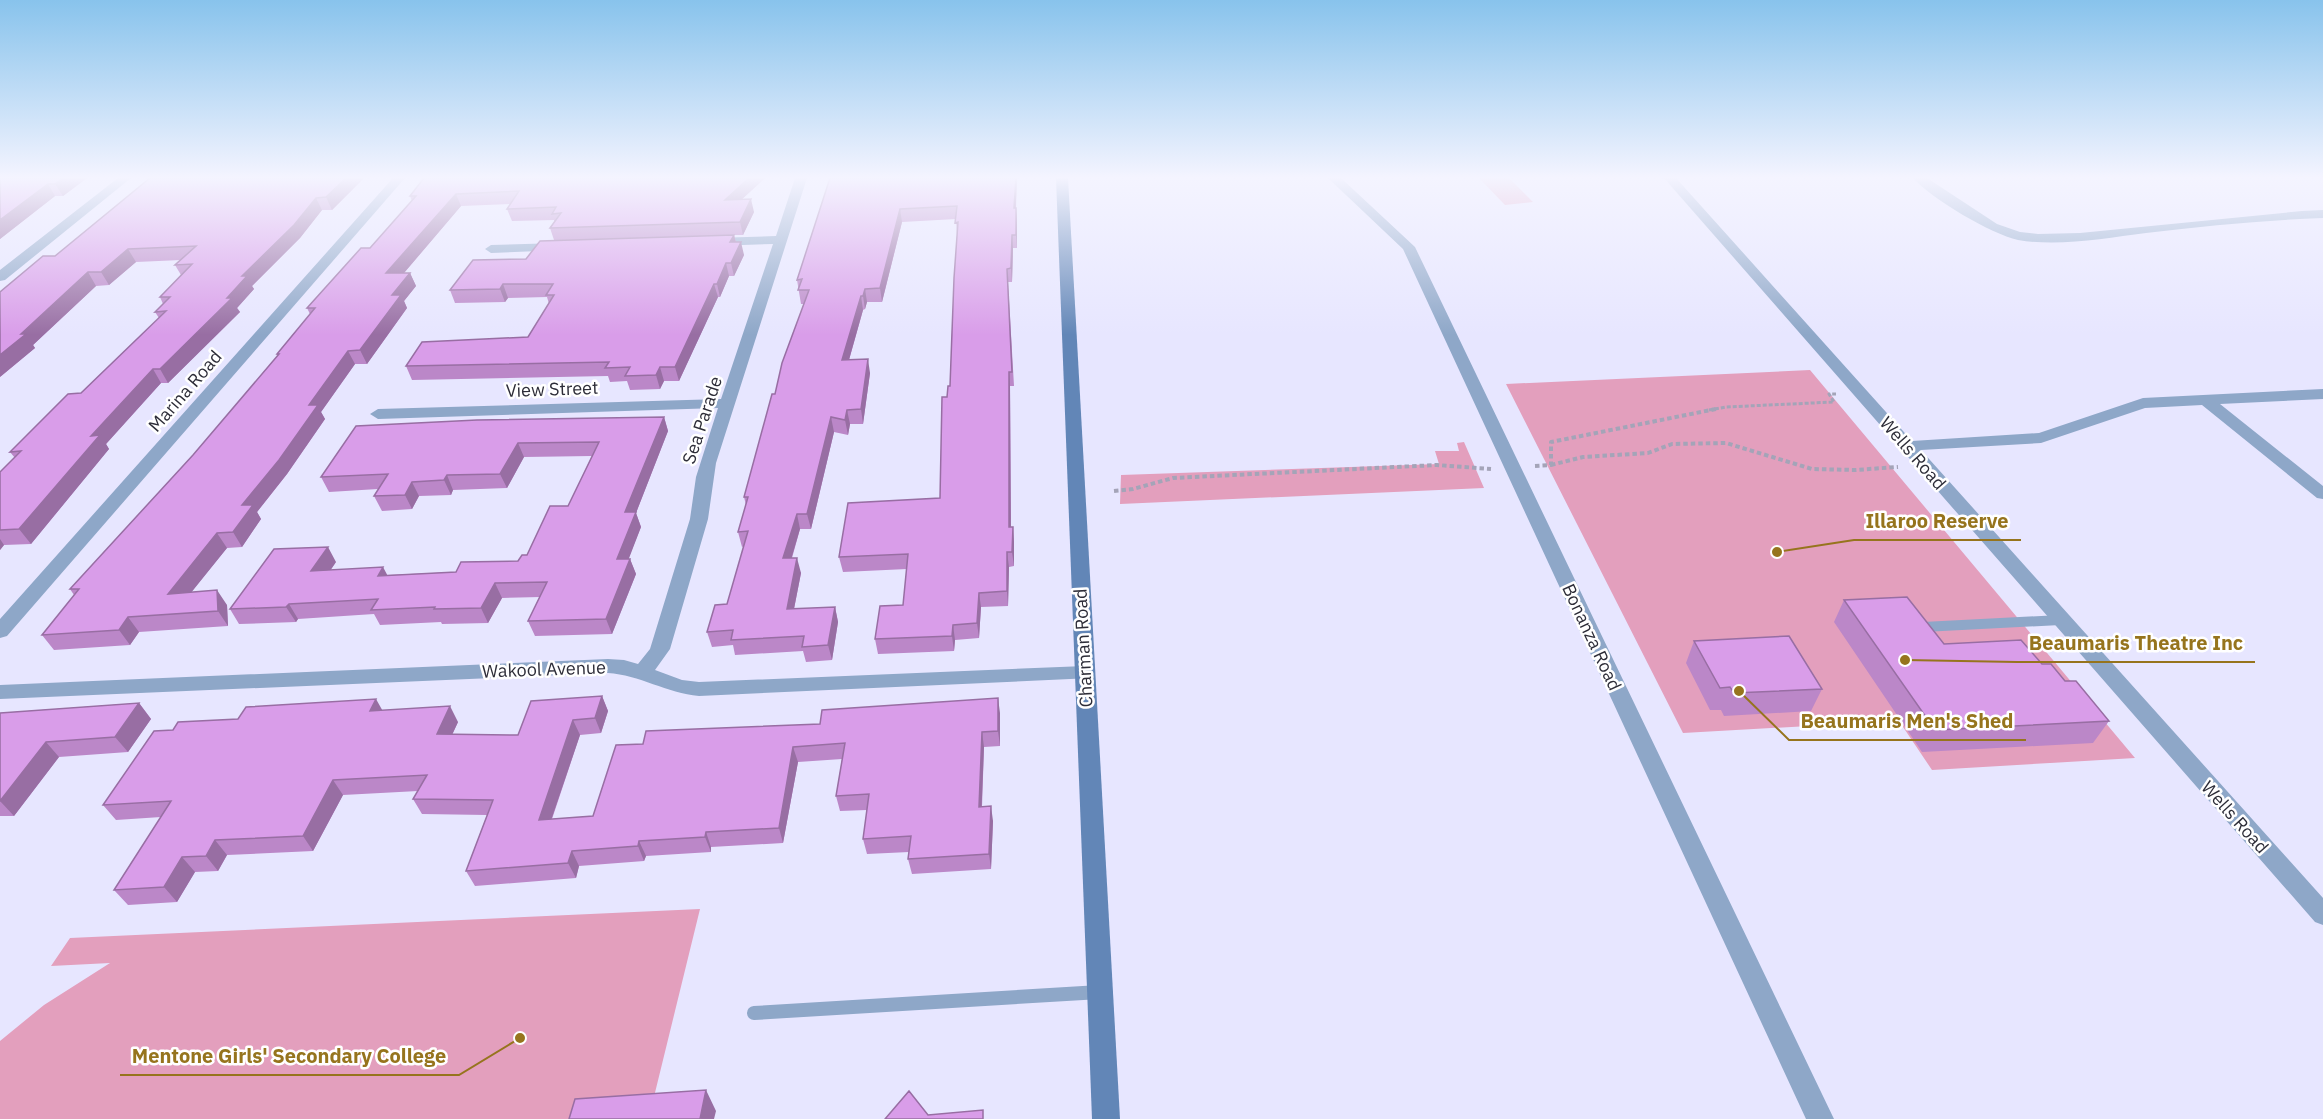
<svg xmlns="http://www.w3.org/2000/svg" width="2323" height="1119" font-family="'IBM Plex Sans',sans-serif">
	<rect width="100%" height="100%" fill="#e7e6ff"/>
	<!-- green -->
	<path fill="#e39fbd" d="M1479,178H1509L1533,202L1505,205Z
		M1810,370L2135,758L1932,770L1899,721L1683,733L1506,384Z
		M1464,442L1484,488L1120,504L1121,475L1439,464L1435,451H1459L1457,443Z
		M700,909L651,1109L586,1119H0V1041L44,1005L110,963L51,966L70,938Z"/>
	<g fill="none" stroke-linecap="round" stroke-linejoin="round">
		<!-- path-far1 -->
		<path stroke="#a4a4b8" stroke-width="3" stroke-dasharray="4 2" stroke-linecap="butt" d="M1709,410L1726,407L1834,402L1829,394H1836"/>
		<!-- path -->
		<path stroke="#a4a4b8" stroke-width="4" stroke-dasharray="4.5 3" stroke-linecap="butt" d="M1551,465L1583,457L1648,453L1672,444L1726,443L1812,469L1855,470L1898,467
			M1535,466L1551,465V442L1716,409
			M1114,491L1133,489L1173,478L1437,465L1491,469"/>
		<!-- lane-far1 -->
		<path stroke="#8ea7c8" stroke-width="10" d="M1923,627L2060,620"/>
		<!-- lane -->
		<path stroke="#8ea7c8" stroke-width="14" d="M754,1013L1100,992"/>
		<!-- street -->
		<path fill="#8ea7c8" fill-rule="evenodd" d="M118,178H131L5,280L0,281V270Z
			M393,178H405L7,636L0,638V619Z
			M795,178H807L716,463L708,519L670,649L655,670L682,680L699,682L1085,666L1092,668L1095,673L1092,678L699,696C667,693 639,675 608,673L0,699V685L608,659L624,660L638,664L650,649L690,519L696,477L718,408L378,419L370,414L378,409L721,399L773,244L713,246L707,242L713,238L776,236Z
			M1328,178H1341L1415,247L1834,1119H1806L1403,249Z
			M1664,178H1676L1912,441L2039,433L2143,398L2323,389V399L2220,404L2323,486V499L2317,498L2202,405L2145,408L2041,443L1921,450L2323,898V925L2315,922Z
			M1913,178H1927L1997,224L2020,232L2038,234L2080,233L2302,211L2323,210V218C2264,220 2205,226 2146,233C2105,238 2060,247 2018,240C1991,234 1932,199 1913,178Z
			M559,243L564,244L565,247L564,250L491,253L485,249L491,245Z"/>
		<!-- secondary -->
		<path fill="#6286b7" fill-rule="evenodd" d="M1056,178H1068L1120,1119H1092Z"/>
	</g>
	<!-- wall -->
	<path fill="#bb87c8" d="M0,178H87L63,196H55L0,239Z
		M364,178L332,210H322L300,238L252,286L254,289L237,308L240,312L168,383H161L106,444L109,449L31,544L4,545L0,550V472L15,458L10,452L81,393L159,318L155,312L163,304L160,297L181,275L175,265L181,260L136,262L109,285L96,286L33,345L35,348L0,377L55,256Z
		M765,178L742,199L754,212L743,235H734L736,242L744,255L734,276H729L720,297H718L679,381H664L660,389L630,390L627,381L610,382L608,376L412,380L406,366L528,337L549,304L547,297L508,298L505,302L455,303L450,290L526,259L554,240L550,228L554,222V220L512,221L507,209L510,204L461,206L404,273H410L416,286L404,301L407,308L367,364H355L321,412L325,419L287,474L257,512L261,519L242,547L227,548L191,592L227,605L228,626L139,632L130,645L54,650L42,635L74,595L70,589L193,455L278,355L277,354L310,314L307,308L370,248L412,201L410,196Z
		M830,178H1017L1016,208L1017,221V248H1013L1012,282H1008L1014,386H1010L1011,527H1013L1014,542V566L1009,567L1008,606L981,607L979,638L955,640L954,651L878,654L875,639L903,605L907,569L843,572L839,557L940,498L947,397L950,386L957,235L956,219L902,222L882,302H867L865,309L863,310L849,360L870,373L863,424H850L848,435L834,432L811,529H800L792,558L801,573L794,609L835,607L838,622L832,660L806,662L803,651L735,655L733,645L712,647L707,632L727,604L744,546L742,547L738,532L746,505L744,497L775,394L804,304H801L797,280Z
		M664,417L668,431L636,513L641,527L628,559H630L636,574L612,634L535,636L528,621L540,597L502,598L488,623L442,624L441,622L380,625L374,614L298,619L296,622L239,624L230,609L336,562L330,570L387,575L456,572L518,561L527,555L568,506L592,456L524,457L507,488L453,490L451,495L419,496L412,509L382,511L374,496L378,489L329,492L321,477Z
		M1844,600L1944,644L2042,664L2065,681L2109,721L2093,743L1922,752L1834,622Z
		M1694,641L1822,689L1811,711L1724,716L1721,710H1710L1686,663Z
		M602,696L608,711L601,733L580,735L552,819L593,816L643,744L820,724L1000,713V746L984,747L982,807L993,821L991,869L912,874L908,859L909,852L867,854L863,839L867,810L840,811L836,796L842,759L798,762L783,843L711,847V852L646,856L644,861L579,866L576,878L475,886L466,871L487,815L422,814L413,799L418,791L343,795L313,851L227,855L218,871L195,872L177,902L128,905L114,890L161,817L116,820L103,805L173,730L238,719L382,710L458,722L452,735H518Z
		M139,703L151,719L128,752L59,757L14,816H0V713Z"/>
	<!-- shaded-wall -->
	<path fill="#986ea3" d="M63,178H87L63,196L55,184Z
		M346,178H364L332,210L326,197Z
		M749,178H765L728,212L725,200Z
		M1016,178H1017L1015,221L1014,208Z
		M48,184L55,196L0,239V220Z
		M456,194L461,206L392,287L386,273Z
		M316,198L322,210L300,238L252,286L254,289L237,308L240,312L168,383L160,369L227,298L242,276Z
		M751,199L754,212L743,235L740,222Z
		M1016,208L1017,221V248L1016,235Z
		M900,209L902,222L882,302L880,288Z
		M734,235L737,247L730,242Z
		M1012,235L1013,248L1012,282L1011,268Z
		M741,242L744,255L734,276L731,263Z
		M128,249L136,262L109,285L101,272Z
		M726,263L729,276L720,297L717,284Z
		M88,272L96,286L33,345L35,348L0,377V355L21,334Z
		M410,273L416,286L404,301L407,308L367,364L360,350L392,295Z
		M503,284L508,298L505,302L500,289Z
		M714,284L718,297L679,381L675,367Z
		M865,289L867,302L865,309L863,296Z
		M861,296L863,310L845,374L842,360Z
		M348,351L355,364L321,412L325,419L287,474L257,512L261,519L242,547L233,532L242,505L309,405Z
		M868,359L870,373L863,424L861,409Z
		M660,367L664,381L660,389L656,375Z
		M153,369L161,383L106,444L109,449L31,544L19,529L91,436Z
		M1009,372L1010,386L1011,542L1009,527Z
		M847,410L850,424L848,435L845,420Z
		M664,417L668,431L636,513L641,527L623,574L617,559L625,512Z
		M831,417L834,432L811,529L807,514Z
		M518,443L524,457L507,488L500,474Z
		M447,475L453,490L451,495L444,480Z
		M412,482L419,496L412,509L405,495Z
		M797,514L800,529L787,573L783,558Z
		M1013,527L1014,542V566L1012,552Z
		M217,533L227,548L178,609L168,594Z
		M0,539L4,545L0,550Z
		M328,547L336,562L320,586L311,571Z
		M1007,552L1009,567L1008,606L1007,591Z
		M797,558L801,573L791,624L787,609Z
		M630,559L636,574L612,634L606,619Z
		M383,567L391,582L378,576Z
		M495,583L502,598L488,623L481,608Z
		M217,590L227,605L228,626L218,611Z
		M979,593L981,607L979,638L977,623Z
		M289,604L298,619L296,622L286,607Z
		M835,607L838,622L832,660L828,645Z
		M128,617L139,632L130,645L119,630Z
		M953,625L955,640L954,651L952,636Z
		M602,696L608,711L601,733L595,718Z
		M998,698L1000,713V746L998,731Z
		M376,699L385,715L370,711Z
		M139,703L151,719L128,752L115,737Z
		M450,706L458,722L445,750L437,734Z
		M573,720L580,735L546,835L539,820Z
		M982,732L984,747L981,822L979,807Z
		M46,742L59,757L14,816L0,801Z
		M793,747L798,762L783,843L779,828Z
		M333,780L343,795L313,851L303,836Z
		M991,806L993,821L991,869L989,854Z
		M706,832L711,847V852L705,837Z
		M215,840L227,855L218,871L206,856Z
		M639,841L646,856L644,861L638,846Z
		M572,851L579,866L576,878L568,863Z
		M182,857L195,872L177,902L164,887Z
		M706,1090L716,1111L714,1119H700Z"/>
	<!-- building -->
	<path fill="#d99de9" stroke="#986ea3" stroke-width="1.5" d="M0,178H63L55,184H48L0,220Z
		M150,178H346L326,197L316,198L294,225L242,276H247L227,298H232L160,369H153L91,436L100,435L19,529L0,530V472L21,451L10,452L68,394L81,393L166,311L155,312L170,297H160L192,264L175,265L196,246L128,249L101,272H88L21,334H26L0,355V292L43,256H55Z
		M424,178H749L725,200L751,199L740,222L550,228L561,213L552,214L556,207L507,209L519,191L456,194L386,273H410L392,295H401L360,350L348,351L309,405H318L279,460L242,505H253L233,532L217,533L168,594L217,590L218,611L128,617L119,630L42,635L79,589H70L193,455L279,354H277L315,308H307L361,248H370L416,196H410Z
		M830,178H1016L1014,208H1016V235H1012L1011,268L1007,269L1012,372H1009V527H1013L1012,552H1007V591L979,593L977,623L953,625L952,636L875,639L880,606L903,605L908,554L839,557L848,503L940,498L942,397H947L948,386H950L954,278L958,222L955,223L957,206L900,209L880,288L865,289L863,296H861L842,360L868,359L861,409L847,410L845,420L831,417L807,514H797L783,558H797L787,609L835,607L828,645L802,647L804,636L731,640L733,630L707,632L715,605L727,604L748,531L738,532L748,497H744L772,394H775L782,363L809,290H798L802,279L797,280Z
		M734,235L730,242H741L731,263H726L717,284H714L675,367H660L656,375L625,376L630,367L605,368L609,362L406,366L422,342L528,337L554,295H546L553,284H503L500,289L450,290L473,260L526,259L540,241Z
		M664,417L625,512H636L617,559H630L606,619L528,621L547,582L495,583L481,608L434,609L435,607L371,610L378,599L289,604L286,607L230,609L274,549L328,547L311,571L383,567L378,576L456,572L461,562L518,561L522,555H527L550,506H568L599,442L518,443L500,474L447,475L444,480L412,482L405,495L374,496L388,474L321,477L356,426L477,420Z
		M1907,597L1944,644L2021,640L2042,664H2051L2065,681H2076L2109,721L1935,730L1844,600Z
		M1789,636L1822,689L1734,693L1730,687L1720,688L1694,641Z
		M602,696L595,718L573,720L539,820L593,816L616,745L643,744L646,731L820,724L822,710L998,698V731L982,732L979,807L991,806L989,854L908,859L911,836L863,839L869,794L836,796L845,743L793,747L779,828L706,832L705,837L639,841L638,846L572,851L568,863L466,871L493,800L413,799L427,775L333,780L303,836L215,840L206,856L182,857L164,887L114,890L171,801L103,805L154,731L173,730L178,722L238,719L246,707L376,699L370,711L450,706L437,734L518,735L531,701Z
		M139,703L115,737L46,742L0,801V713Z
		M706,1090L700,1119H569L575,1099Z
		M909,1091L928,1115L983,1110V1119H885Z"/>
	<!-- sky -->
	<linearGradient id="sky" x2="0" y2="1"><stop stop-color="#88c3ec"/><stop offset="0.53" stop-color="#f4f4ff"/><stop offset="1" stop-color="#f4f4ff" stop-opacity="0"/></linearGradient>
	<rect width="2323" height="335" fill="url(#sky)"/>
	<g text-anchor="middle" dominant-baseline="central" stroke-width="5" stroke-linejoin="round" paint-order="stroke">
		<!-- street labels -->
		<g font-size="18" fill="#2d2d38" stroke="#fff">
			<text transform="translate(552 389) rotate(-2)">View Street</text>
			<text transform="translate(185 391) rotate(-49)">Marina Road</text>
			<text transform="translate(702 420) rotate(-72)">Sea Parade</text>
			<text transform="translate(1913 453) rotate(49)">Wells Road</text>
			<text transform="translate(1592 637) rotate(65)">Bonanza Road</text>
			<text transform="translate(1083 648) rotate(-93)">Charman Road</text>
			<text transform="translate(544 669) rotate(-2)">Wakool Avenue</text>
			<text transform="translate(2235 817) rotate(48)">Wells Road</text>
		</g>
	</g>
	<!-- callouts -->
	<path fill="none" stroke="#96741d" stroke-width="2" d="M1777 552L1854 540H2021M1905 660L2017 662H2255M1739 691L1789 740H2026M520 1038L459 1075H120"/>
	<g fill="#96741d" stroke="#fff" stroke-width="2">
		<circle cx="1777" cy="552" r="6"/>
		<circle cx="1905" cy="660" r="6"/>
		<circle cx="1739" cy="691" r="6"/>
		<circle cx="520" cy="1038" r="6"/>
	</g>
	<g font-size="20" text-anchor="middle" font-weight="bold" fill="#96741d" stroke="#fff" stroke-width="5" stroke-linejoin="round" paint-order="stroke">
		<text x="1937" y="528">Illaroo Reserve</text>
		<text x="2136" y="650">Beaumaris Theatre Inc</text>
		<text x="1907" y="728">Beaumaris Men's Shed</text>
		<text x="289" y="1063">Mentone Girls' Secondary College</text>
	</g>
</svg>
